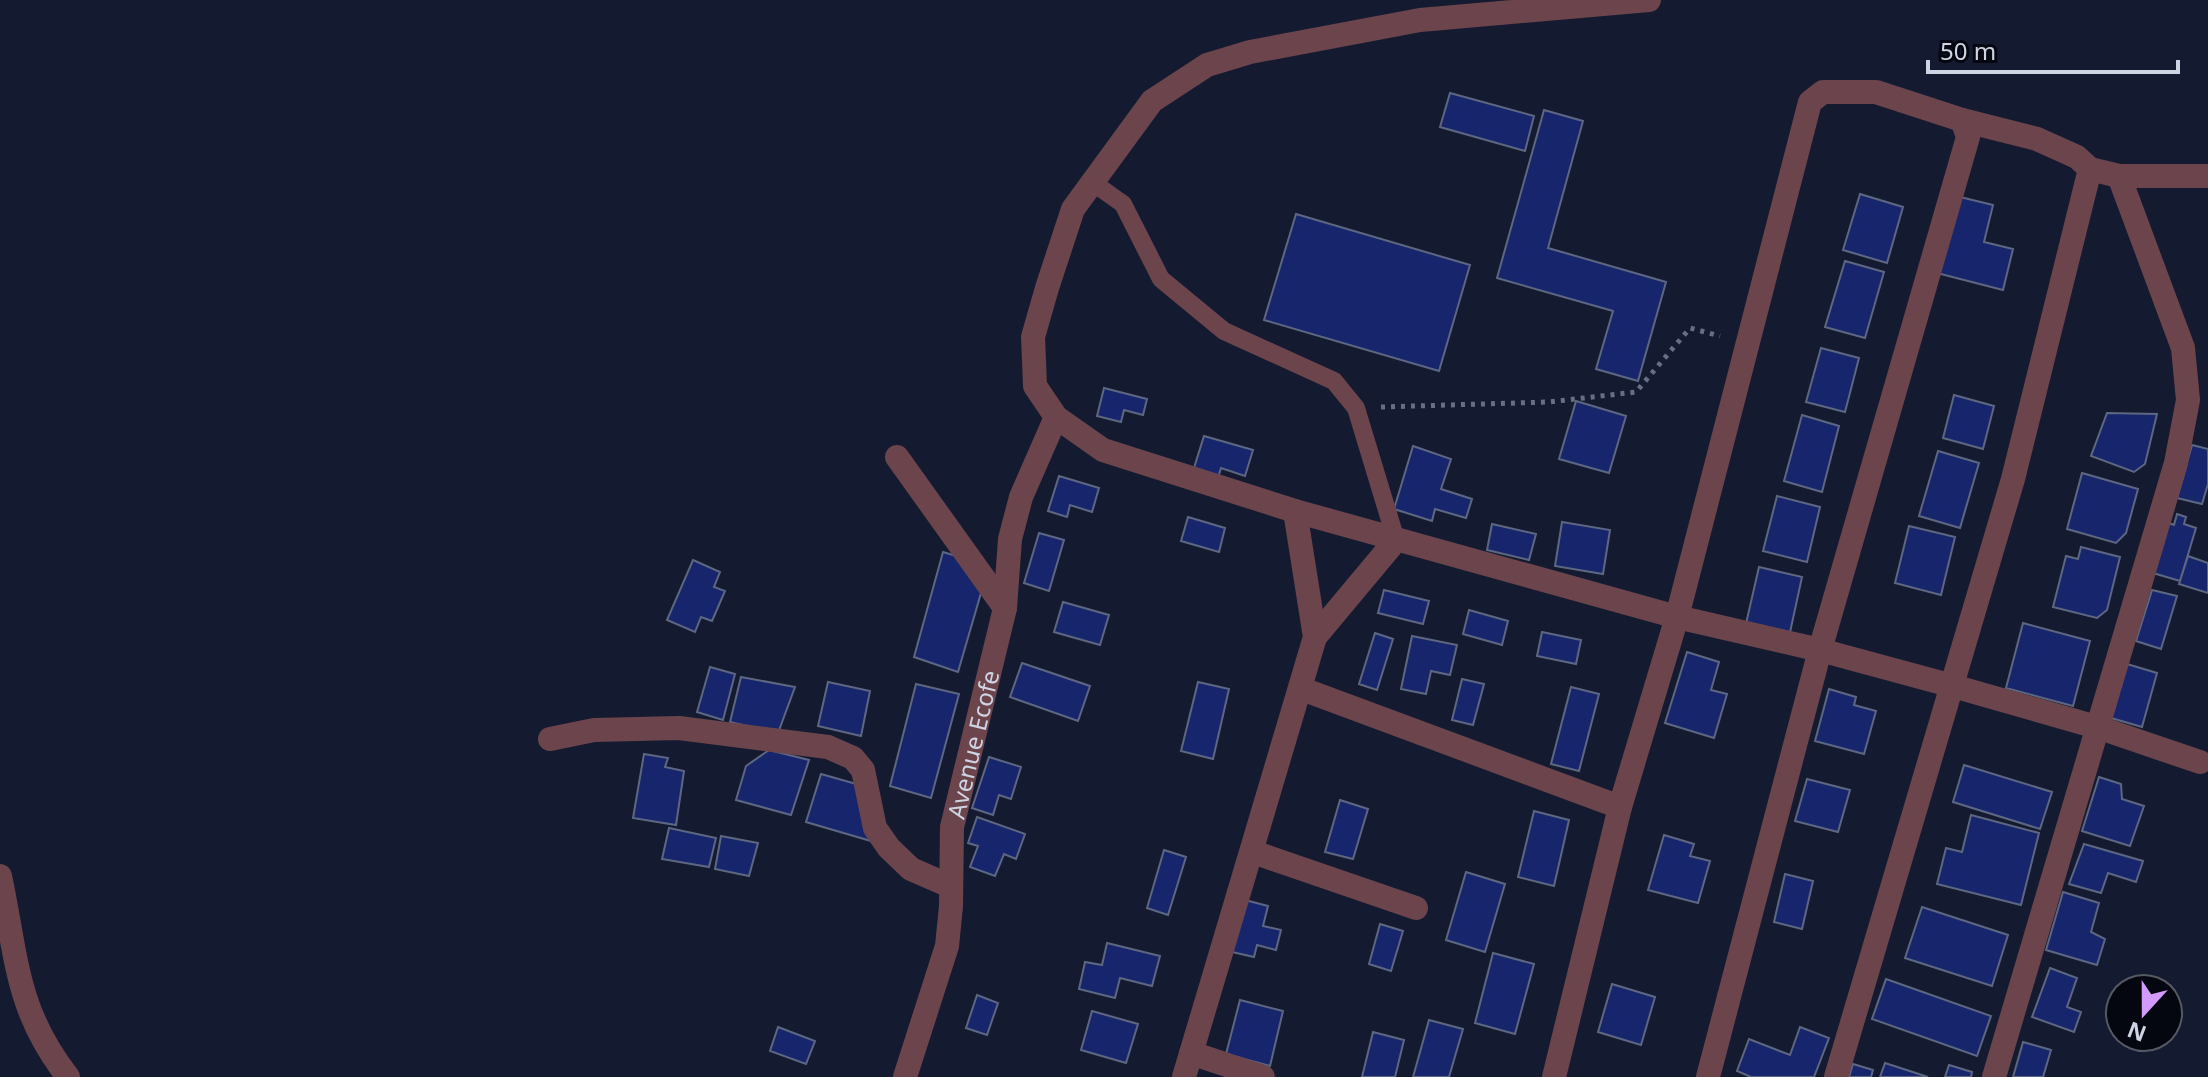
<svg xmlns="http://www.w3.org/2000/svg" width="2208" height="1077" font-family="'Noto Sans',sans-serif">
	<rect width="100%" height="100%" fill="#141b31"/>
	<!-- building -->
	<path fill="#17256c" stroke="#5d6781" stroke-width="2" d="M1450,93L1534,116L1525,151L1440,127Z
		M1544,110L1583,121L1548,248L1666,282L1638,381L1596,369L1613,311L1497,278Z
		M1860,194L1903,207L1887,263L1843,250Z
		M1952,195L1993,205L1984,242L2013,249L2003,290L1933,272Z
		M1296,214L1470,265L1439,371L1264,320Z
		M1845,261L1884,272L1865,338L1825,327Z
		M1821,348L1859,358L1845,412L1806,402Z
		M1104,388L1147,399L1143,415L1124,410L1121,422L1097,416Z
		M1954,395L1994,406L1983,449L1943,438Z
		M1576,401L1626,416L1609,473L1559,459Z
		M2107,413L2157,414L2145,464L2134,472L2091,456Z
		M1802,415L1839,426L1822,492L1784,481Z
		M1204,436L1253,450L1245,476L1221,468L1218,478L1193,471Z
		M2192,445L2208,449V484L2202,504L2177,498Z
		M1413,446L1451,459L1441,489L1472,499L1466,518L1435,509L1432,521L1394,509Z
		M1938,451L1979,463L1960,528L1919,516Z
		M2082,473L2138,489L2126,533L2116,543L2067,529Z
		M1059,476L1099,488L1092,512L1070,505L1067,517L1048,511Z
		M1777,496L1820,507L1807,562L1763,551Z
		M2177,514L2186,517L2184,524L2196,528L2180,581L2153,573L2169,523L2174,525Z
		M1188,517L1225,528L1219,552L1181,541Z
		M1562,522L1610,530L1603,574L1555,566Z
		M1492,524L1536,534L1529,560L1487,550Z
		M1909,526L1955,537L1941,595L1895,583Z
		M1039,533L1064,540L1049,591L1024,583Z
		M2081,547L2120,557L2107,610L2097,618L2053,607L2066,556L2078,559Z
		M943,552L966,559L981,593L958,672L914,657Z
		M2188,556L2208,563V593L2179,584Z
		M693,560L720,572L714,587L725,591L712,621L701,617L695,632L667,620Z
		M1759,567L1802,577L1789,637L1745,628Z
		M1384,590L1429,601L1423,624L1378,613Z
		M2152,590L2177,596L2161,649L2136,641Z
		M1063,602L1109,615L1100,645L1054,632Z
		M1469,610L1508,621L1502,645L1463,634Z
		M2023,623L2090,641L2073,706L2006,688Z
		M1542,632L1581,640L1576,664L1537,656Z
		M1375,633L1393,639L1377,690L1359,684Z
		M1412,636L1457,645L1450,675L1431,671L1426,694L1401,689Z
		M1687,652L1719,662L1711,690L1727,694L1714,738L1665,723Z
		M1022,663L1090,686L1078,721L1010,697Z
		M2127,664L2157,673L2142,727L2111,718Z
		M710,667L735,674L723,720L697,712Z
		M741,677L795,687L778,733L730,722Z
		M1462,679L1484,684L1473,725L1452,720Z
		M828,682L870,691L861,736L818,726Z
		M1198,682L1229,689L1213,759L1181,751Z
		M916,684L959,694L931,798L890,786Z
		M1571,687L1599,694L1579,771L1551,764Z
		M1829,689L1856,697L1854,705L1876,711L1864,754L1815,741Z
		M769,750L809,760L791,815L736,800L746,766Z
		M644,754L668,758L665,767L684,771L676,825L633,818Z
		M989,757L1021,767L1011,799L999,795L993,815L972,808Z
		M1964,765L2052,792L2040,829L1953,802Z
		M821,774L860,785L871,841L806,822Z
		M2099,777L2121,784L2122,799L2144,806L2130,846L2082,831Z
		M1807,779L1850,790L1838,832L1795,821Z
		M1340,800L1368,809L1353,859L1325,852Z
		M1534,811L1569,820L1554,886L1518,877Z
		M1971,815L2039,833L2021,905L1937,884L1946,848L1962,852Z
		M977,817L1025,834L1016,859L1004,854L995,876L970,867L978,846L968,843Z
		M669,828L716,838L709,867L662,859Z
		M1664,835L1694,844L1690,856L1710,861L1698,903L1648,890Z
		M721,836L758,843L749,876L715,869Z
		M2084,844L2143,861L2136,882L2108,873L2101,893L2069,884Z
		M1164,850L1186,857L1168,915L1147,908Z
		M1466,872L1505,884L1485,952L1446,940Z
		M1785,874L1813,881L1802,929L1774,922Z
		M2063,892L2099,903L2091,932L2105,939L2097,965L2046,950Z
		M1245,900L1268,906L1263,926L1281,930L1276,950L1257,945L1254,957L1232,952Z
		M1922,907L2008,935L1992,986L1905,958Z
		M1380,924L1403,931L1391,971L1369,964Z
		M1107,943L1160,956L1152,986L1120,978L1115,998L1079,989L1085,962L1102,965Z
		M1493,953L1534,964L1515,1034L1475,1023Z
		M2050,968L2077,978L2067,1007L2081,1012L2074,1032L2032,1017Z
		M1886,979L1991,1016L1977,1056L1872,1019Z
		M1612,984L1655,997L1641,1045L1598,1032Z
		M977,995L998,1003L987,1035L966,1028Z
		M1240,1000L1283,1011L1270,1066L1226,1054Z
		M1092,1011L1138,1024L1126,1063L1081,1050Z
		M1429,1020L1463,1029L1449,1077H1413Z
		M778,1027L815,1041L806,1064L770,1051Z
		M1800,1027L1829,1038L1814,1077H1751L1737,1071L1749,1039L1790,1055Z
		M1373,1032L1404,1040L1395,1077H1362Z
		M2023,1042L2051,1050L2043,1077H2013Z
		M1885,1063L1928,1077H1880Z
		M1853,1064L1873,1070L1871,1077H1849Z
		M1949,1065L1972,1072L1971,1077H1945Z"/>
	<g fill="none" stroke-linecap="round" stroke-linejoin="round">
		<!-- path -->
		<path stroke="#686f82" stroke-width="5" stroke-dasharray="4 6" stroke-linecap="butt" d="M1381,407L1549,402L1636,392L1690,328L1720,336"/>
		<!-- lane -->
		<path stroke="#6c444c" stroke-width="18" d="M1092,182L1123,204L1161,279L1224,331L1334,381L1356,408L1396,540"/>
		<!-- street -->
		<g stroke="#6c444c" stroke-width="24">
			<path d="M1649,0L1420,20L1250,52L1207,65L1152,101L1073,209L1047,288L1033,337L1035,386L1056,417L1103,450L1295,511L1677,617L1820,650L1953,686L2100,728L2200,762"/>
			<path d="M1962,120L2037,139L2077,157L2090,169L2119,176H2208"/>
			<path d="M897,457L1005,608"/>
			<path d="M1315,637L1396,540"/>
			<path d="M1302,689L1620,807"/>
			<path d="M550,739L594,730L679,728L828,747L853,758L863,770L875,828L889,848L911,869L950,886"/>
			<path d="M1253,852L1416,908"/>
			<path d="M0,876C17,956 15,1009 68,1077"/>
			<path d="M1191,1053L1263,1077"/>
			<path id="s1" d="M905,1077L947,946L951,906L952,827L1005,608L1010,539L1021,497L1056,417"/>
			<path d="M1184,1077L1315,637L1295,511"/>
			<path d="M1554,1077L1620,807L1677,617L1810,102L1823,92H1876L1962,120L1968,137L1820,650L1708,1077"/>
			<path d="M1836,1077L2013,479L2090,169"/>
			<path d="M1994,1077L2176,463L2188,400L2183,348L2119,176"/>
		</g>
	</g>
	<g text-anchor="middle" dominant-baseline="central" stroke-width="6" stroke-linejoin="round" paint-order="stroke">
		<!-- street labels -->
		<g font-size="24" fill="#ced4e3" stroke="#050710">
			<text stroke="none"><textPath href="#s1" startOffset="342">Avenue Ecofe</textPath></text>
		</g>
	</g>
	<!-- north arrow -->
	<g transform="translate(2144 1013) rotate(201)"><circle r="38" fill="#050710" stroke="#555964" stroke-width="2"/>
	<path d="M0-6L14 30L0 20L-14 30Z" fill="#d39cfc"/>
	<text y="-12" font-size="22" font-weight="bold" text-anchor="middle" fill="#ced4e3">N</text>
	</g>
	<!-- scale -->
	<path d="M1928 60v12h250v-12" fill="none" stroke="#ced4e3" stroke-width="4"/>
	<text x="1940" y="60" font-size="24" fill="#ced4e3" stroke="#050710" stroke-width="6" paint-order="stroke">50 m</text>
</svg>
